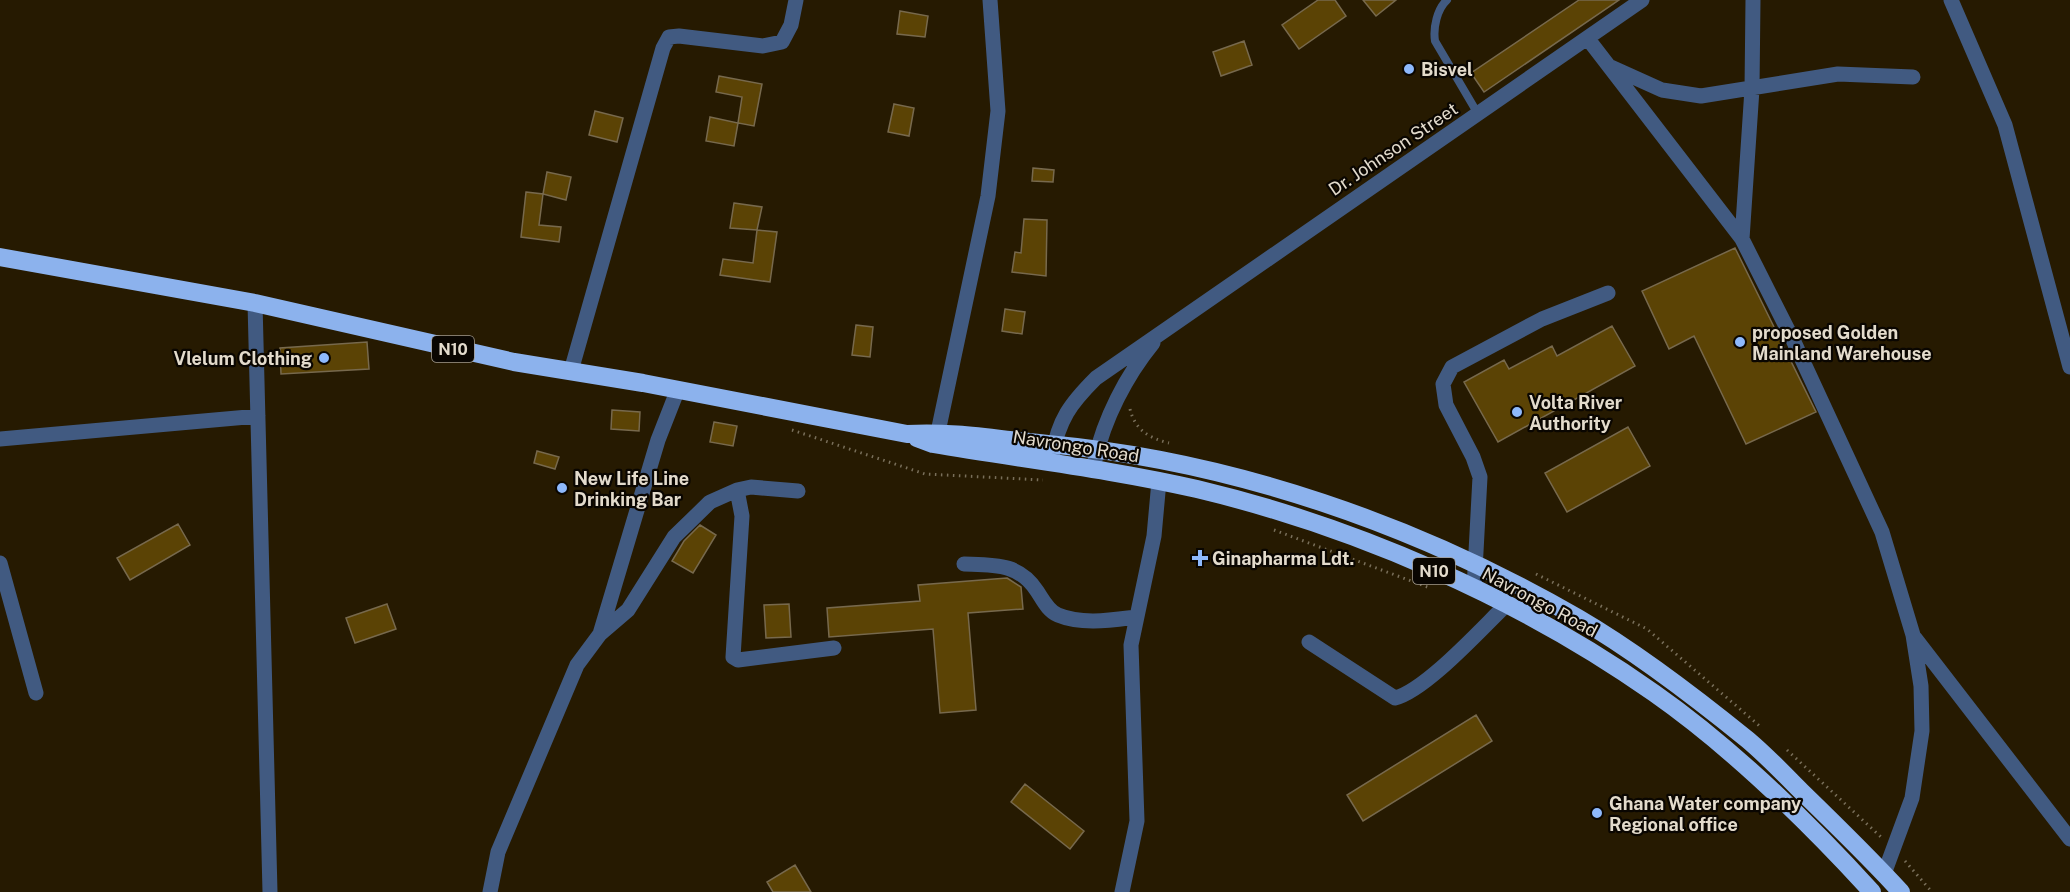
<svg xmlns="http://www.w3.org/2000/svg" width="2070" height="892" font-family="'Public Sans',sans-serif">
	<rect width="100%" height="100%" fill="#261a01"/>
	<!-- building -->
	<path fill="#5b4305" stroke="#77694d" stroke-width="1.5" d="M1318,0H1335L1346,16L1299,49L1282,25Z
		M1363,0H1396L1376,16Z
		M1579,0H1619L1484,92L1471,73Z
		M900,11L928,16L925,37L897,34Z
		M1244,41L1252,65L1221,76L1213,52Z
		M719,76L762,84L754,126L738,123L742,97L716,92Z
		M894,104L914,108L909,136L888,132Z
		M595,111L623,118L617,142L589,135Z
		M710,117L738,123L734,146L706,141Z
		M1033,168L1054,170L1053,182L1032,181Z
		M547,172L571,177L566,200L543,194Z
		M526,192L543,194L539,225L561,227L559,242L521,237Z
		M734,203L762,207L757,230L730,228Z
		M1024,219L1047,220L1046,276L1012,272L1015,252L1021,253Z
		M757,230L777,232L770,282L720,275L723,259L753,263Z
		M1735,248L1816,412L1746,444L1694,336L1669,349L1642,291Z
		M1005,309L1025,312L1022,334L1002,331Z
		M856,325L873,327L870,357L852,355Z
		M1612,326L1635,366L1498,442L1464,382L1504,360L1509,369L1552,346L1557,356Z
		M367,342L369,369L281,374L280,348Z
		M612,410L640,412L639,431L611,429Z
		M714,422L737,426L733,446L710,442Z
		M1628,427L1650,466L1567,512L1545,473Z
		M537,451L559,457L555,469L534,463Z
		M178,524L190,545L130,580L117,558Z
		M700,525L716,535L693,573L672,561L684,541Z
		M1007,578L1021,587L1023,609L968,613L976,710L940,713L933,629L829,637L827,608L920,601L918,585Z
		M387,604L396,629L355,643L346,618Z
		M789,604L791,637L766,638L764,605Z
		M1476,715L1492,741L1363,821L1347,795Z
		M1025,784L1084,831L1070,849L1011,802Z
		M795,865L811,892H773L767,882Z"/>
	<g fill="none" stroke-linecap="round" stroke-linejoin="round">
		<!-- path -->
		<path stroke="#796f5a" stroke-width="3" stroke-dasharray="1.5 4.5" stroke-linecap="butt" d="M1130,409C1135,430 1149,438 1169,443
			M792,430L925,474L1043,480
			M1274,530L1430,588
			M1536,574L1647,629L1762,728
			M1787,750L1881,837
			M1905,861L1932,892"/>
		<!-- lane -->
		<path stroke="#415a81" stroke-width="8" d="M1447,0C1437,9 1433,28 1435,41L1478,114"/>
		<!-- street -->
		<path stroke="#415a81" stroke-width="15" d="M1951,0L2005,125L2070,367
			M1588,39L1742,239L1794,342L1882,532L1913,635L1921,686L1922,731L1912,798L1884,874
			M1611,67L1662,90L1701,96L1838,74L1913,77
			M1742,239L1752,89L1753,0
			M255,303L270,892
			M571,371L663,48L669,37L679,36L763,46L782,42L791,25L796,0
			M0,439L258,416
			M933,444L938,432L988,196L998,111L990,0
			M1052,456C1059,419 1070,404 1096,378L1642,0
			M1095,460C1104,419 1126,376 1153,343
			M737,490L742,516L733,657L738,660L834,648
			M0,563L36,693
			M964,564C994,565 1019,563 1037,591C1043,600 1048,611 1058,615C1082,625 1112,620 1136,617
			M1474,589L1480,477L1473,457L1446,405L1443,384L1452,367L1542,319L1608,293
			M600,634L658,440L678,389
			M1915,638L2070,839
			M1309,642L1395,698C1426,690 1481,629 1506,605
			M490,892L498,852L577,665L600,634L628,610L674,537L710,502L737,490L751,487L798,491
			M1122,892L1137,821L1131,645L1154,536L1159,481"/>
		<!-- highway -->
		<path stroke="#8cb2ed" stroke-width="18" d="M0,257L255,303L514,362L643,383L907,434C955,431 1001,440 1048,444C1233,461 1417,525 1578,618C1638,653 1695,697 1748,740C1767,756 1784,774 1801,791C1835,824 1869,857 1901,892
			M917,438L933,444C1021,459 1110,469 1197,489C1356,527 1521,599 1654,693C1734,749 1807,821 1872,892"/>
	</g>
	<!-- markers -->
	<g fill="#8eb9fc" stroke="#0a0601" stroke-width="2">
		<circle cx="1409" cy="69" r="6"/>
		<circle cx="1740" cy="342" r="6"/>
		<circle cx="324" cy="358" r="6"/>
		<circle cx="1517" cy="412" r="6"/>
		<circle cx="562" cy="488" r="6"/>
		<path d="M1197 549h6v6h6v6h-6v6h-6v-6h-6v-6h6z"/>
		<circle cx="1597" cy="813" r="6"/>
	</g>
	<g text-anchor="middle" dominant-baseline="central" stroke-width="4.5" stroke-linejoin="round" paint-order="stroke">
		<!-- shield labels -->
		<g fill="#0a0601" stroke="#a29b8f" stroke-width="1.5">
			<rect x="432" y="336" width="42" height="26" rx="4.5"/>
			<rect x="1413" y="558" width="42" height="26" rx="4.5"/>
		</g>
		<g font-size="16" font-weight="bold" fill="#e3dbcc">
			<text x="453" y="349">N10</text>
			<text x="1434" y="571">N10</text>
		</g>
		<!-- poi labels -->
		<g font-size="18" font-weight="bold" fill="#e3dbcc" stroke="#0a0601" text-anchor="start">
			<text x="1421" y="69">Bisvel</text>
			<text x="1752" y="332">proposed Golden<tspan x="1752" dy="21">Mainland Warehouse</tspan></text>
			<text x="312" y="358" text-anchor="end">Vlelum Clothing</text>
			<text x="1529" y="402">Volta River<tspan x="1529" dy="21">Authority</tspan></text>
			<text x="574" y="478">New Life Line<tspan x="574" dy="21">Drinking Bar</tspan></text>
			<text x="1212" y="558">Ginapharma Ldt.</text>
			<text x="1609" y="803">Ghana Water company<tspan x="1609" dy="21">Regional office</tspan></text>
		</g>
		<!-- street labels -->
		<g font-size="18" fill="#e3dbcc" stroke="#0a0601">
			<text transform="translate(1393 149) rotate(-34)">Dr. Johnson Street</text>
			<text transform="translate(1076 446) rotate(9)">Navrongo Road</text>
			<text transform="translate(1540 602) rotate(28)">Navrongo Road</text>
		</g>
	</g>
</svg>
